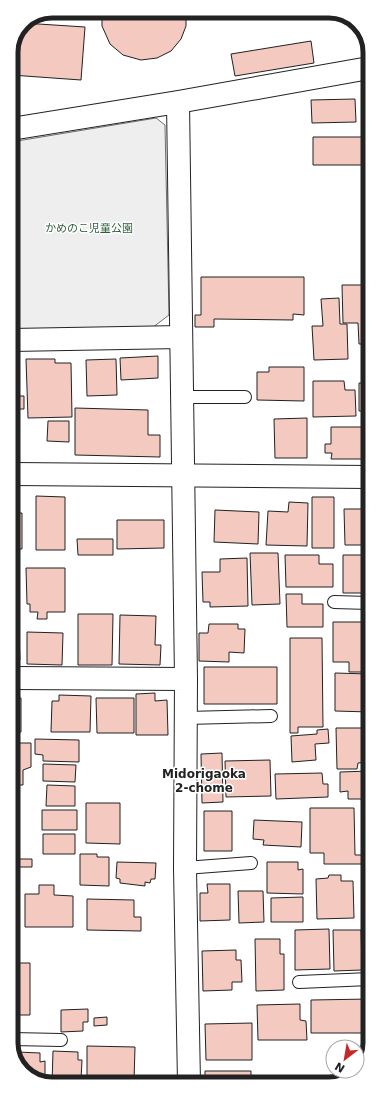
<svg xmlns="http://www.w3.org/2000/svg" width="381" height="1095" font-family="'DejaVu Sans','Noto Sans JP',sans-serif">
	<rect width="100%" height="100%" fill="#fff"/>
	<!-- green -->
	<path fill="#eee" stroke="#6f6f6f" d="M156,118L165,125L169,315L148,331L11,333V142Z"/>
	<!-- building -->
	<path fill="#f3c9c0" stroke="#222" d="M102,11H186V26L181,39L171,51L157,58L141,60L123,55L110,44L102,26Z
		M319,11H331L339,14L320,17Z
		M23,23L85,27L81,80L11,75V50Z
		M311,41L314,63L235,76L231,54Z
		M355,99L356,122L312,123L311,100Z
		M313,137H369V165H313Z
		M201,277H304V315L293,314V320L214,319V327H195V315H201Z
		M342,285H369V355H365V344H359L358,323H343Z
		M339,298L340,324H347L348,359L314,360L312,326H323L321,299Z
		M158,356V378L121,380L120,358Z
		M26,359H55V363H71L72,417L28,418Z
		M116,359L117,395L87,396L86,360Z
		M269,367H304V401L257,400V372H269Z
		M11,374H13V396H24V409H12Z
		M313,381H344L345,390H355L356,416L313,417Z
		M359,383H369V411H359Z
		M75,408L148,410V435H160V457L75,455Z
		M307,418V458H275L274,419Z
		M48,421H69V442L47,441Z
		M331,427H369V459H331L332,453H325V444H331Z
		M36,496L65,497V550H36Z
		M312,497H334V548H312Z
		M289,502L308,503L307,546L266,545L268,511L288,512Z
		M344,509H364L365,545H345Z
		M215,510L259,512L258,544L214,542Z
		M12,513H22V549H12Z
		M117,520H164V548L117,549Z
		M77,539H113V555H78Z
		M250,553H278L280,604L252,605Z
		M285,555H319V564H333V587H286Z
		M343,555H369V593H343Z
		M247,558L248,606L210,607V602H203L202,572H220V559Z
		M26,568H65V612H47V619H37L38,612H30V604H27Z
		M286,594H302V604H323V627H287Z
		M78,614H113L112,665H78Z
		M120,615L156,616L155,645H161L160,665L119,664Z
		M333,622H364V626H369V662H366V672H349V662H333Z
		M209,624H238V629H245L244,653L229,652V662L199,661V633H208Z
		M27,632L63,633L62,665L27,664Z
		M12,636H19L20,660H12Z
		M290,638H322L323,727H298V733H290Z
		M204,667H277V704H204Z
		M335,673L369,674L370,712L335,711Z
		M155,693V701L167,700L168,735H136V694Z
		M59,695L91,696L90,732H51L52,701H59Z
		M12,697L21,698V732H12Z
		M96,698H134V733H97Z
		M336,728H370V768H367V762L358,763L357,769H337Z
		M328,729L329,743L315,744L316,760L292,762L291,736L317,734V730Z
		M35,739L79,740V762L43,761V755L35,754Z
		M12,743H31V767L23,770V785H12Z
		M222,753L223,802L202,803L201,754Z
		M270,760L271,796L226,797L225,761Z
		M43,764L76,765L75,782L43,781Z
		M370,771V799H348V791L340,792V772Z
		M322,773L323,784H328V797L276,799L275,774Z
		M47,785L75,786V806H46Z
		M86,803H120V844L86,843Z
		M310,808H354L355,855H369V864H324V853H310Z
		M42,810H77V830H42Z
		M204,811H232V851H204Z
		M12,814H16V831H12Z
		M254,820L302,822L301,847L263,845L264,840L253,839Z
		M43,834H75V854H43Z
		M12,835H14V854H12Z
		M80,854H97V857H109V886L80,885Z
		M12,859H32V867H12Z
		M117,862L156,863L155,879H151L150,883L145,882V886L120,883V879L116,878Z
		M267,862H298V870L303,869V894L267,893Z
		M329,875H341V881H353L354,918L317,919L316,879L328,878Z
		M207,884H230V920L200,921V893H208Z
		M39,885H54V895L73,896V927H25V894H39Z
		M238,891H263L264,922L239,923Z
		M303,897V922H271V898Z
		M87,899L134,900V917H141V931L87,930Z
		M370,903V921H362V904Z
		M329,929L330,969L295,970V930Z
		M333,930H361L362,970L334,971Z
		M255,939H280V954H284V990L256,991Z
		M236,950V960H241L242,982H232V990L203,991L202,951Z
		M12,963H30V1015H12Z
		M370,999V1033H311V1000Z
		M300,1004V1020L306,1021L307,1040H258L257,1005Z
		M88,1009V1022H83V1031L61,1032V1010Z
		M107,1017V1025L94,1026V1018Z
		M252,1023V1060H206L205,1024Z
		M87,1046L135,1047L134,1081L87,1079Z
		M53,1051L78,1052V1060H82L81,1080H77L76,1084H52Z
		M17,1052L40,1053V1062L45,1061V1080L25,1074L16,1060Z
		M205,1071H251V1083H205Z"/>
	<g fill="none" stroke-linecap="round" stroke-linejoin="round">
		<!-- service casing -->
		<g stroke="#222" stroke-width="14">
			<path id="service" d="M182,397H245
				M334,602L369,603
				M186,718L271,716
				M185,868L251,863
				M299,982L370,979
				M12,1039L61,1040"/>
		</g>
		<!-- minor casing -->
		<g stroke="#222" stroke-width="24">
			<path id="minor" d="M178,102L186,679L185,868L189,1083
				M11,129L178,102L369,68
				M11,340L181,337
				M12,678L186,679"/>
		</g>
		<!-- tertiary casing -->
		<g stroke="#222" stroke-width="24">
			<path id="tertiary" d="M12,474L369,477"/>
		</g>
		<!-- service -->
		<use href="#service" stroke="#fff" stroke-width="12"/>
		<!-- minor -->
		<use href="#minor" stroke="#fff" stroke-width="22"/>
		<!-- tertiary -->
		<use href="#tertiary" stroke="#fff" stroke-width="22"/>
	</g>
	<g text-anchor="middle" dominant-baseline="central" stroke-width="3" stroke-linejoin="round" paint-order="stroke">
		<!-- park labels -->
		<g font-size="11" fill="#2f5e38" stroke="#fff">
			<text x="89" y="228">かめのこ児童公園</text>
		</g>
		<!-- neighbourhood labels -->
		<g font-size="12" font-weight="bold" fill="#222" stroke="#fff">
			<text x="204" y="774">Midorigaoka<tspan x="204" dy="14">2-chome</tspan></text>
		</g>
	</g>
	<!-- crop -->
	<path d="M0 0H381V1095H0ZM52 18H329A34 34 0 0 1 363 52V1043A34 34 0 0 1 329 1077H52A34 34 0 0 1 18 1043V52A34 34 0 0 1 52 18Z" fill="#fff" fill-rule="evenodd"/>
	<path fill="none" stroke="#222" stroke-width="5" d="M52 18H329A34 34 0 0 1 363 52V1043A34 34 0 0 1 329 1077H52A34 34 0 0 1 18 1043V52A34 34 0 0 1 52 18Z"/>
	<!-- north arrow -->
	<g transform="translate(345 1059) rotate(211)"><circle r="19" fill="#ffffff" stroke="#a7a7a7"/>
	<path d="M0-3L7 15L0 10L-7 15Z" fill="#c62828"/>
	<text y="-6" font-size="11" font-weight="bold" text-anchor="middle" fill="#222222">N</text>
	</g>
</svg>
